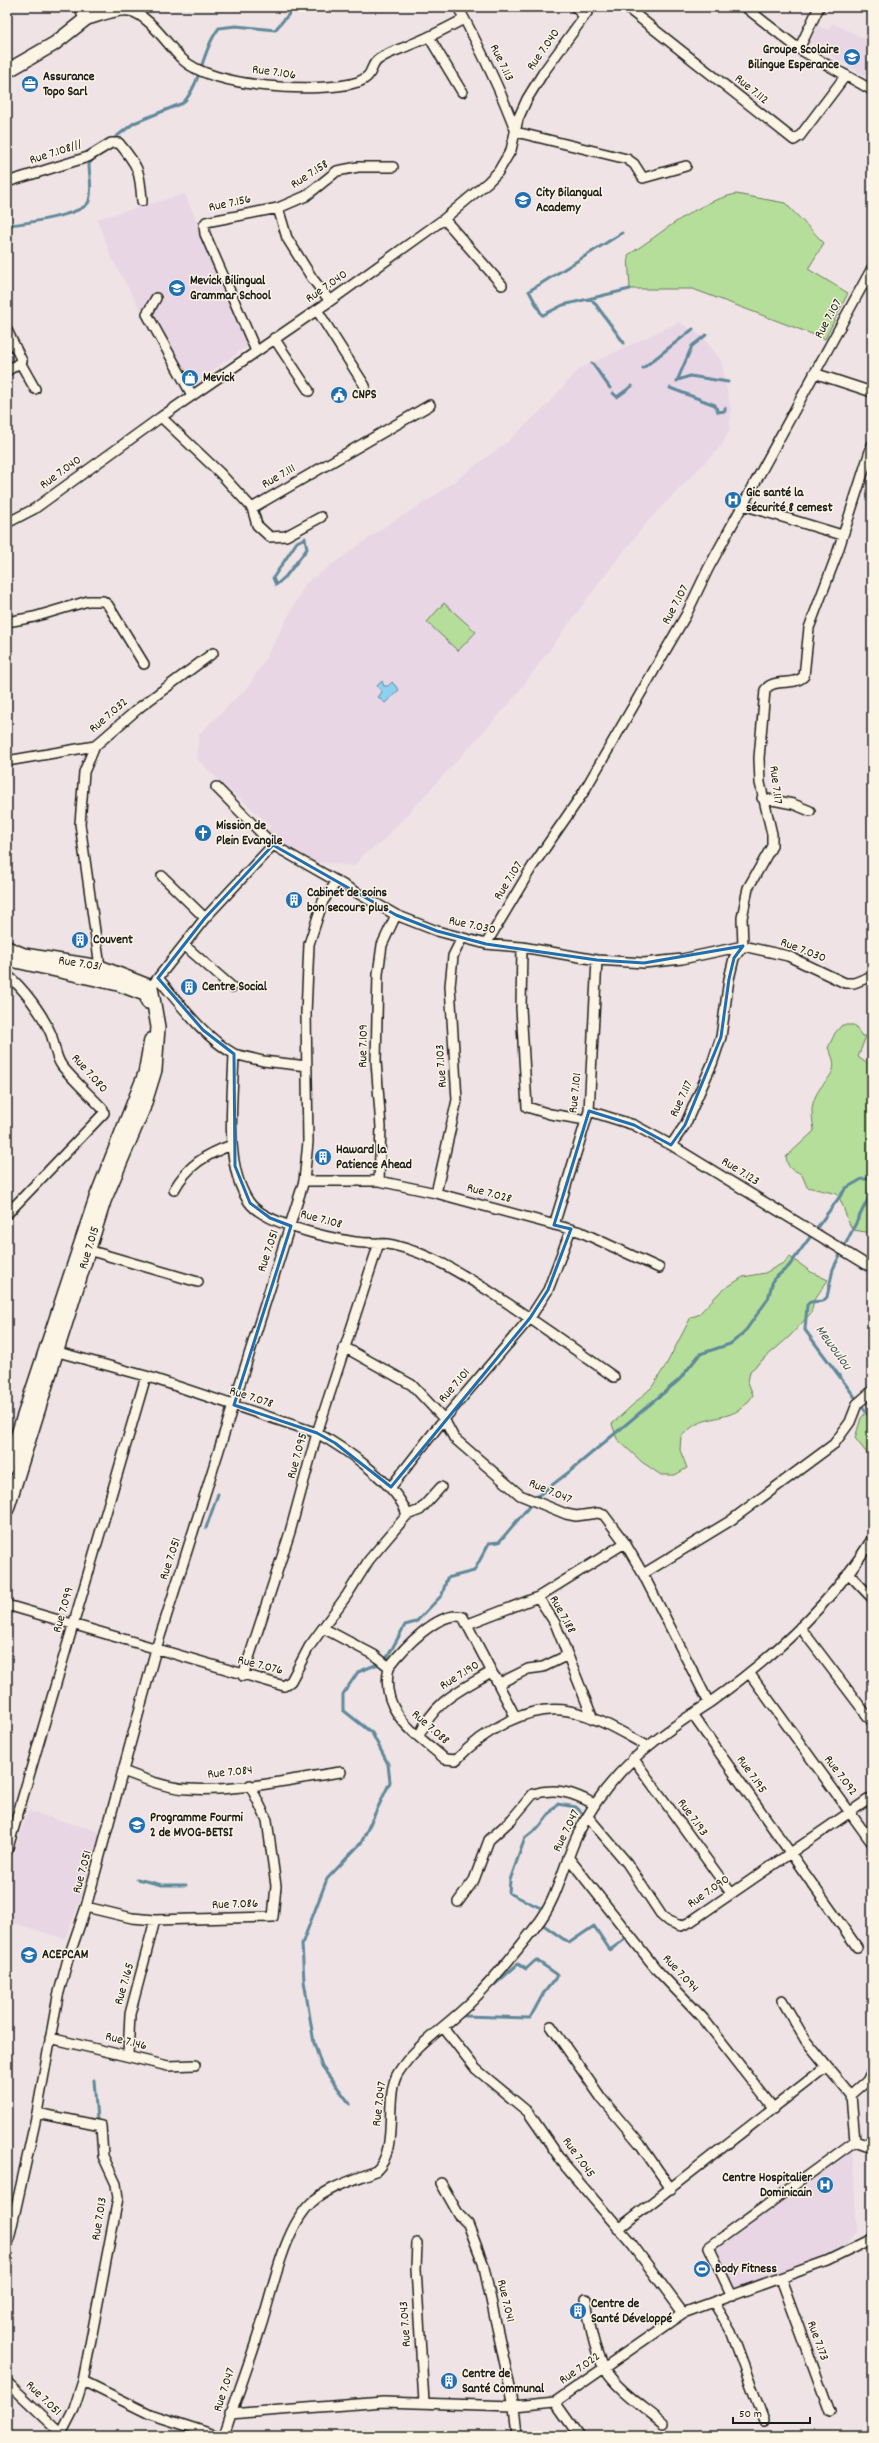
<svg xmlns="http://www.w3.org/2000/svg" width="879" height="2443" font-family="Dekko,sans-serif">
	<rect width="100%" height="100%" fill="#f0e3e5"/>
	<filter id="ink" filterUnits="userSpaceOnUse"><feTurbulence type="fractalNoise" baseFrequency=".025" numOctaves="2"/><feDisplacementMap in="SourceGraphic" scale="8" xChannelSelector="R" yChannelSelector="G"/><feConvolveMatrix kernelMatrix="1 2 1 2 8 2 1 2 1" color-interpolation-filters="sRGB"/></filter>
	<g filter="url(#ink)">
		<!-- built -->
		<path fill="#e8d6e5" d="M832,23L872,42V71L869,78L809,43L818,26L829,30Z
			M185,194L250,344L191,386L161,347L111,257L97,219Z
			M679,322L702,336L721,360L731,410L729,431L721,446L648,521L602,579L510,703L380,844L365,853L354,866L315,862L266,835L271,827L246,803L225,787L196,758L199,734L248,687L266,658L306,583L390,523L430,499L507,442L545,407L579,369Z
			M28,1811L101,1832L89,1878L65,1939L7,1921V1872Z
			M852,2143L857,2231L845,2246L812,2261L732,2290L710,2248Z"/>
		<!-- green -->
		<path fill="#b5de9a" stroke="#687d5b" d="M736,194L785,203L824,243L808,269L848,293L825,339L693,289H630L628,255C663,233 694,203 736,194Z
			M444,603L476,632L458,651L427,622Z
			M842,1025H854L862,1036H866L858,1057L872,1067V1233L853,1230C845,1219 845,1206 837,1194L807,1187L802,1175C792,1167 789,1173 786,1157L814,1131C813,1121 810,1110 814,1100C822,1077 844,1076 828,1048L835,1033Z
			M789,1256L811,1272L828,1280L814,1300L811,1313L789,1337L750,1371L748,1382L753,1395C738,1419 722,1414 699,1423C693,1425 687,1432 681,1436L680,1450L687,1468L675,1475H661L642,1462L617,1439L612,1424L652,1387L666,1365L691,1317L698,1315L721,1291L743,1277L765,1273L785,1262Z
			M872,1406V1460L855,1438L861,1418Z"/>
		<!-- water -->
		<path fill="#8cd1ee" stroke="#5f899a" d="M382,681L384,686H388L392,682L399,690L385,703L378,697L382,692L377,686Z"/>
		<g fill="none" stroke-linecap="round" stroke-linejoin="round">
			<!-- stream -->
			<path stroke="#5f899a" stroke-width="3" d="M112,140L134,123L183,103C201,84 202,50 219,28L236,26L275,30L295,7
				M7,225C21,224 85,215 89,201C93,188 89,176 89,164L94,158
				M591,298L624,343
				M542,315L529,291L622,233
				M543,315L563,305L630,289
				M592,363L610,388
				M643,368L693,329
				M678,380L690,376L728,382
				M677,381L692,346L706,335
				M670,388L715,405L718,412L725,411V408
				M613,393L617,397L632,386
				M305,538L307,549L286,576L276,585L273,578L297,542Z
				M872,1183L867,1201L833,1269L827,1297L823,1301L810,1302L807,1305L805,1330L872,1420
				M206,1528L218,1494
				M137,1879L162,1885H186
				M545,1910L509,1893L510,1880L525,1838L540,1826L557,1804L576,1807L585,1816
				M542,1924L569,1943L594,1926L610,1950L628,1937
				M464,2016L530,2018L543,1994L558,1975L536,1960L526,1969L518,1964L493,1986
				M94,2080L97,2120
				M350,2104L322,2067L314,2043L304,1981L302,1944L327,1879L361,1843L390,1782L388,1764L372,1733L343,1710V1694L358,1672L383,1662L388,1656L405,1625L416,1622L442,1595L447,1578L474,1571L489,1543L499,1542L539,1495L569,1472L679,1380L700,1354L730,1344L743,1334L768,1299L773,1280L789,1266L846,1188L862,1179H872"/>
			<!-- minor casing -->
			<g stroke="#1c1c1c" stroke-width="12">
				<path id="minor" d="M80,7L84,21C97,18 116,9 129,11C149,14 168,46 182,59C211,88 320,94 358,82C375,76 369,65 379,59C389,52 402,49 412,44C430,37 447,28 464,19
					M458,7C480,48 500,88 516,132L627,159L634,164L643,178L686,166
					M575,7L584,16
					M626,7L794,140L800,136L846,75
					M745,7L799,49L872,90
					M429,37L462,92
					M799,49L819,7
					M7,182L88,157L111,143H119C138,166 140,170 142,201
					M444,219L502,285
					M156,298L147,314L192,395
					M330,301L312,278L287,238L278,208L306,196L337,171L358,167H393
					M317,310L365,386
					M7,330L22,361L7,371
					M274,338L309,391
					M256,351L205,234L204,225L206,222L278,208
					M21,364L35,389
					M814,373L872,392
					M161,417L220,473L252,508L430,405
					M743,505L842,535
					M252,508L257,525L270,537L286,536L321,517
					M7,523L34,509L161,417L330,301L444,219L488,182L498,172L511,150L518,119L527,99L543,73L591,7
					M7,622L34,617L88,601H103L108,605L144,664
					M95,746L84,772L80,824L100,967
					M7,761L95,746L140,707L213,653
					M216,787L273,845L396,915L437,931L486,944L522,947L597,960L644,963L682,959L743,946L788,956L845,983H854L872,976
					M762,798L793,804L810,811
					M162,876L205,918
					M486,944L532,867L583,793L686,615L708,569L872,268
					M184,945L232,987
					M522,947L521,1008L527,1107L550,1114L586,1120
					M7,975C23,987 43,1015 51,1034C55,1045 55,1057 62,1066C74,1081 90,1095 103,1109L104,1113L7,1214
					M158,978C181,1005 203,1036 234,1054C233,1098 223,1164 249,1202C264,1224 330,1238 355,1242C369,1244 384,1242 397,1246C430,1254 460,1273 489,1291C532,1319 573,1348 614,1377
					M154,983L205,918L273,845
					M234,1054L263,1061L307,1066
					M589,1111L634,1125L671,1145L872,1268
					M671,1145L685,1125L712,1064L721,1037L729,979L734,958L743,946L742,918L748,888L772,846V834L760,783L759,758L765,690C774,677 794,687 804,676L809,628L837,554L872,445
					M304,1181H379L436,1193L581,1232L659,1268
					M379,1181L381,1127L376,1061L378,974L382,945L396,915
					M174,1190C188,1165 206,1154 232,1145
					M436,1193L457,1100L450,986L453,956L462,938
					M554,1225L589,1111L597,960
					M88,1250L198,1282
					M58,1352L146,1376L317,1433C344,1448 399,1485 407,1515
					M391,1487L444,1419L530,1318L548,1290L571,1229
					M848,1573L872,1598
					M643,1574L730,1521L834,1444L850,1422L857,1404L872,1391
					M7,1605L284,1686L291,1681L309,1647L347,1595L369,1560L407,1515L420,1510L441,1487
					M468,1624L538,1597
					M800,1627L872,1722
					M323,1628L374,1655L389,1667C379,1712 415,1733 445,1759L456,1760C483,1732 527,1703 569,1711C596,1716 623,1733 647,1746
					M389,1667C402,1650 439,1609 463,1617L516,1718
					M750,1674L872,1843
					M243,1676L290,1532L317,1433L379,1243
					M709,1703C771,1659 831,1605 872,1539
					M692,1714L857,1947
					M593,1719L555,1623L538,1597L625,1543
					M419,1736C435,1700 459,1691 491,1672L500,1683L528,1669L543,1667L568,1655
					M633,1758L731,1893
					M123,1771C144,1779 166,1788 188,1789C239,1792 291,1779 341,1772
					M588,1817L627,1863L662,1916L668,1921L681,1926L690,1922L872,1797
					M7,1851L146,1376
					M568,1857L657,1970L703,2018L774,2109
					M458,1902L474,1880L489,1840L512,1819L533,1794C556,1787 574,1793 594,1804
					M86,1907L132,1918L155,1920L273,1917L276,1886L267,1820L250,1785
					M782,2000L806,2041L829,2069
					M551,2026L602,2099L640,2144L671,2189
					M443,2027L476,2069L528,2112L566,2167L632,2244L683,2313
					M50,2038L168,2066L195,2065
					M128,2055L130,2014L155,1920
					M851,2095L867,2081L872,2071
					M37,2113L101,2126L103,2156L116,2184L118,2198L83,2381L74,2409L60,2436
					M855,2141L872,2147
					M441,2183L459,2215L468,2224L483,2263L514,2406L517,2436
					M618,2229L822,2070L829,2069L851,2095L855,2141L709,2247L732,2296
					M417,2243L416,2269L424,2402
					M7,2248L37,2113L58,1996L68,1959L86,1907L156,1649L304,1181L308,1142L306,1013L309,944L323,901L337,881
					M781,2279L830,2412
					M586,2299C589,2321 593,2348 604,2368C617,2390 644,2407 663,2423
					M714,2303L731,2331L764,2421
					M83,2381L150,2414L218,2436
					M7,2382L62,2434
					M555,2402L579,2436
					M230,2414L383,2402L514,2406L555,2402L683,2313L827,2261L872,2239
					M224,2436C235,2400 249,2365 260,2329C272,2294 283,2230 311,2203C328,2187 354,2180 376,2171C400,2149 383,2098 398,2073C416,2044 447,2026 471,2002C494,1979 516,1952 536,1926C557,1901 563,1866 577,1836C606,1774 653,1739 709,1703L643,1574L625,1543L604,1515L598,1513L576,1516L566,1514L520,1495L454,1438L444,1419L412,1385L344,1347"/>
			</g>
			<!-- secondary casing -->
			<g stroke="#1c1c1c" stroke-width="16">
				<g id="secondary">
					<path d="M7,71L54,44L101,7"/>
					<path id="s1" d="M7,948L24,955L100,967L151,987L158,1027L155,1070L143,1109L104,1201L7,1509"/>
					<path d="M7,959L118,984L147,995L148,1002"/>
					<path d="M7,1467L96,1198L145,1074L151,1040"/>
				</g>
			</g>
			<!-- minor -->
			<use href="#minor" stroke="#fcf5e5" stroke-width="9"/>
			<!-- secondary -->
			<use href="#secondary" stroke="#fcf5e5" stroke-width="13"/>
		</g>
	</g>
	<!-- marked area -->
	<path fill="none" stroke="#1f6fb2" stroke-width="3" stroke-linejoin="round" d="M273,845L396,915L437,931L486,944L597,960L644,963L743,946L734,958L729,979L721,1037L685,1125L671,1145L634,1125L589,1111L554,1225L571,1229L548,1290L530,1318L391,1487L335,1443L317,1433L234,1405L291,1226L270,1218L250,1203L235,1166L234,1054L203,1030L158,978L205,918Z"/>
	<!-- icons -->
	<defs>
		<g id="school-disc" transform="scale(0.9)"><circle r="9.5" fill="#1f6fb2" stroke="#fcf5e5"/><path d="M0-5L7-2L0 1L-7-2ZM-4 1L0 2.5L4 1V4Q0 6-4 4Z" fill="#fff"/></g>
		<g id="office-disc" transform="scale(0.9)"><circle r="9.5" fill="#1f6fb2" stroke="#fcf5e5"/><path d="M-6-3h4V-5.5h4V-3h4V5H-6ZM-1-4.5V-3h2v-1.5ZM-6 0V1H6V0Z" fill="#fff"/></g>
		<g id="shop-disc" transform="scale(0.9)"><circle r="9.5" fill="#1f6fb2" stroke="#fcf5e5"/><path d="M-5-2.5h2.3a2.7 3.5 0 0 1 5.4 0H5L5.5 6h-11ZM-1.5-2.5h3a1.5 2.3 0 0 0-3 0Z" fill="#fff"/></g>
		<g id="civic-disc" transform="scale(0.9)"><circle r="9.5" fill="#1f6fb2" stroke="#fcf5e5"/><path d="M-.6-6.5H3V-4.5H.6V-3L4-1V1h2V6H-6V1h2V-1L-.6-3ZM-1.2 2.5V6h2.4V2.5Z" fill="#fff"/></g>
		<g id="hospital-disc" transform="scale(0.9)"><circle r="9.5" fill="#1f6fb2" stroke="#fcf5e5"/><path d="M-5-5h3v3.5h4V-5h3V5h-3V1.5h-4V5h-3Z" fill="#fff"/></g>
		<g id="church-disc" transform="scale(0.9)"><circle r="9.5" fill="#1f6fb2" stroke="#fcf5e5"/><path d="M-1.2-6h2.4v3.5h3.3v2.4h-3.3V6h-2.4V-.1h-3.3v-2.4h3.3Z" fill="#fff"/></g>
		<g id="building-disc" transform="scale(0.9)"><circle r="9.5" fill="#1f6fb2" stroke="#fcf5e5"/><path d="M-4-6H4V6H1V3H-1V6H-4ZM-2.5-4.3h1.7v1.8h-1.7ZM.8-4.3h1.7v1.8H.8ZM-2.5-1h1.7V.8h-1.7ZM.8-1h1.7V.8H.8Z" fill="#fff"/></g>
		<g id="stadium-disc" transform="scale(0.9)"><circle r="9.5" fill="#1f6fb2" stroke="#fcf5e5"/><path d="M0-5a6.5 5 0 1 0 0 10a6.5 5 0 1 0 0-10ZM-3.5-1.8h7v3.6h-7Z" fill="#fff"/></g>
	</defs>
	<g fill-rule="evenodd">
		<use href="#school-disc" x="852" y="57"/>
		<use href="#office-disc" x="30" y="84"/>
		<use href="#school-disc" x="523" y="200"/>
		<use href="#school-disc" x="177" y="288"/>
		<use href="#shop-disc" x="190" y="378"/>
		<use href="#civic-disc" x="339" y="395"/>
		<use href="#hospital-disc" x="733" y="500"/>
		<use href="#church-disc" x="203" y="833"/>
		<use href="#building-disc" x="294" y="900"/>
		<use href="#building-disc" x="80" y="940"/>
		<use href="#building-disc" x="189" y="987"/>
		<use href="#building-disc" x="323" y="1157"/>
		<use href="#school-disc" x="137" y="1825"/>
		<use href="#school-disc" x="29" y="1955"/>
		<use href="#hospital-disc" x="825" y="2185"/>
		<use href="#stadium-disc" x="702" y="2269"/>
		<use href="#building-disc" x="578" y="2311"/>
		<use href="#building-disc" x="449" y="2381"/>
	</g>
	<g text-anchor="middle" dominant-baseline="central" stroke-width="3" stroke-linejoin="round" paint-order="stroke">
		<!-- street labels -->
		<g font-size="13" fill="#1c1c1c" stroke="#fcf5e5">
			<text transform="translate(544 50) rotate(-55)">Rue 7.040</text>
			<text transform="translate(501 63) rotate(64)">Rue 7.113</text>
			<text transform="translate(274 73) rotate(8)">Rue 7.106</text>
			<text transform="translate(751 90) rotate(39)">Rue 7.112</text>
			<text transform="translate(56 153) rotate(-18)">Rue 7.108///</text>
			<text transform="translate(310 175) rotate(-33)">Rue 7.158</text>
			<text transform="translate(230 204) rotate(-12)">Rue 7.156</text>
			<text transform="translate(327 287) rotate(-35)">Rue 7.040</text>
			<text transform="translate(829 319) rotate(-61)">Rue 7.107</text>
			<text transform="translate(61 473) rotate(-36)">Rue 7.040</text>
			<text transform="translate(279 477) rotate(-30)">Rue 7.111</text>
			<text transform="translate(676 605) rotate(-62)">Rue 7.107</text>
			<text transform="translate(109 716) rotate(-41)">Rue 7.032</text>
			<text transform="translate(775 785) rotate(83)">Rue 7.117</text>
			<text transform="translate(509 881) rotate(-58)">Rue 7.107</text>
			<text transform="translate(472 926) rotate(12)">Rue 7.030</text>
			<text transform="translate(803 951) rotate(21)">Rue 7.030</text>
			<text stroke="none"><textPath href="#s1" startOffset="75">Rue 7.031</textPath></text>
			<text transform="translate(364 1046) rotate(-89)">Rue 7.109</text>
			<text transform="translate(442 1066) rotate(-94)">Rue 7.103</text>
			<text transform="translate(89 1074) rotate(48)">Rue 7.080</text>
			<text transform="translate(576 1093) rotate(-84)">Rue 7.101</text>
			<text transform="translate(682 1099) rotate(-65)">Rue 7.117</text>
			<text transform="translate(740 1172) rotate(32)">Rue 7.123</text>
			<text transform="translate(489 1194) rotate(15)">Rue 7.028</text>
			<text transform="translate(321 1220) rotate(15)">Rue 7.108</text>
			<text transform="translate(90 1248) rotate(-73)">Rue 7.015</text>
			<text transform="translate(269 1251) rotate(-72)">Rue 7.051</text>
			<text transform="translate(455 1386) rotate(-49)">Rue 7.101</text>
			<text transform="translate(251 1398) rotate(18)">Rue 7.078</text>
			<text transform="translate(298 1456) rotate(-75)">Rue 7.095</text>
			<text transform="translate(550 1492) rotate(23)">Rue 7.047</text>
			<text transform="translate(171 1559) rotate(-72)">Rue 7.051</text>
			<text transform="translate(64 1610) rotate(-74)">Rue 7.099</text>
			<text transform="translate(562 1615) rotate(61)">Rue 7.188</text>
			<text transform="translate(260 1666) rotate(14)">Rue 7.076</text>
			<text transform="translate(460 1676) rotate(-32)">Rue 7.190</text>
			<text transform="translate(430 1728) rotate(41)">Rue 7.088</text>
			<text transform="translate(230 1773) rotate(-6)">Rue 7.084</text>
			<text transform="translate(751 1775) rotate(55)">Rue 7.195</text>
			<text transform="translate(840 1776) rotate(53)">Rue 7.092</text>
			<text transform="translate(692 1818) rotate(54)">Rue 7.193</text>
			<text transform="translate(567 1831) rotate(-64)">Rue 7.047</text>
			<text transform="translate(83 1872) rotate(-75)">Rue 7.051</text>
			<text transform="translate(709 1892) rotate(-35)">Rue 7.090</text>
			<text transform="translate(235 1905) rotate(-2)">Rue 7.086</text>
			<text transform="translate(680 1974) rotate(47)">Rue 7.094</text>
			<text transform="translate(125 1984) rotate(-74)">Rue 7.165</text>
			<text transform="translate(126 2042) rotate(14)">Rue 7.146</text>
			<text transform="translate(380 2104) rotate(-83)">Rue 7.047</text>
			<text transform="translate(578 2158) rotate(54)">Rue 7.045</text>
			<text transform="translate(100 2219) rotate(-81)">Rue 7.013</text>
			<text transform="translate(505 2301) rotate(77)">Rue 7.041</text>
			<text transform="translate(406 2324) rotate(-94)">Rue 7.043</text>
			<text transform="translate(817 2341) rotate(70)">Rue 7.173</text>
			<text transform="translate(580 2369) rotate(-35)">Rue 7.022</text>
			<text transform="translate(225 2390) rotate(-72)">Rue 7.047</text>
			<text transform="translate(43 2399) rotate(44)">Rue 7.051</text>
		</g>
		<!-- poi labels -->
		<g font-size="13" font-weight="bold" fill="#1c1c1c" stroke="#fcf5e5" text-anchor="start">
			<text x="839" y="50" text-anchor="end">Groupe Scolaire<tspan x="839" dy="15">Bilingue Esperance</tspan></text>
			<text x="43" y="77">Assurance<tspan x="43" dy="15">Topo Sarl</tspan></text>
			<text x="536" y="193">City Bilangual<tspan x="536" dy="15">Academy</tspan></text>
			<text x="190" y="281">Mevick Bilingual<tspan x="190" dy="15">Grammar School</tspan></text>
			<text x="203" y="378">Mevick</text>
			<text x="352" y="395">CNPS</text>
			<text x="746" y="493">Gic santé la<tspan x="746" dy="15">sécurité 8 cemest</tspan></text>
			<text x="216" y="826">Mission de<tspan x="216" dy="15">Plein Evangile</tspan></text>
			<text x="307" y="893">Cabinet de soins<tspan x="307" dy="15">bon secours plus</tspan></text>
			<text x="93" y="940">Couvent</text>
			<text x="202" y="987">Centre Social</text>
			<text x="336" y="1150">Haward la<tspan x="336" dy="15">Patience Ahead</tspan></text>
			<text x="150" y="1818">Programme Fourmi<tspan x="150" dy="15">2 de MVOG-BETSI</tspan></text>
			<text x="42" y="1955">ACEPCAM</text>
			<text x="812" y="2178" text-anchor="end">Centre Hospitalier<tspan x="812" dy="15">Dominicain</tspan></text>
			<text x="715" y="2269">Body Fitness</text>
			<text x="591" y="2304">Centre de<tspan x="591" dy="15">Santé Développé</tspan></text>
			<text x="462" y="2374">Centre de<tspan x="462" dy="15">Santé Communal</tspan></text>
		</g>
		<!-- water labels -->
		<g font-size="14" font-style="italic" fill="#435b66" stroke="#fcf5e5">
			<text transform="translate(833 1348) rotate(54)">Mewoulou</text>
		</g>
	</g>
	<!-- margin -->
	<rect width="879" height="2443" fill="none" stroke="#fcf5e5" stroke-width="24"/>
	<rect x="12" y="12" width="855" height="2419" fill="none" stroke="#1c1c1c" stroke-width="1.5" filter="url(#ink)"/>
	<!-- scale -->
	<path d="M733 2417v6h77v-6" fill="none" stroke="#1c1c1c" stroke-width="2"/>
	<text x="739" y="2417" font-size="12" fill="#1c1c1c" stroke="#fcf5e5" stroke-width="3" paint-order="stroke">50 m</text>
</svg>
